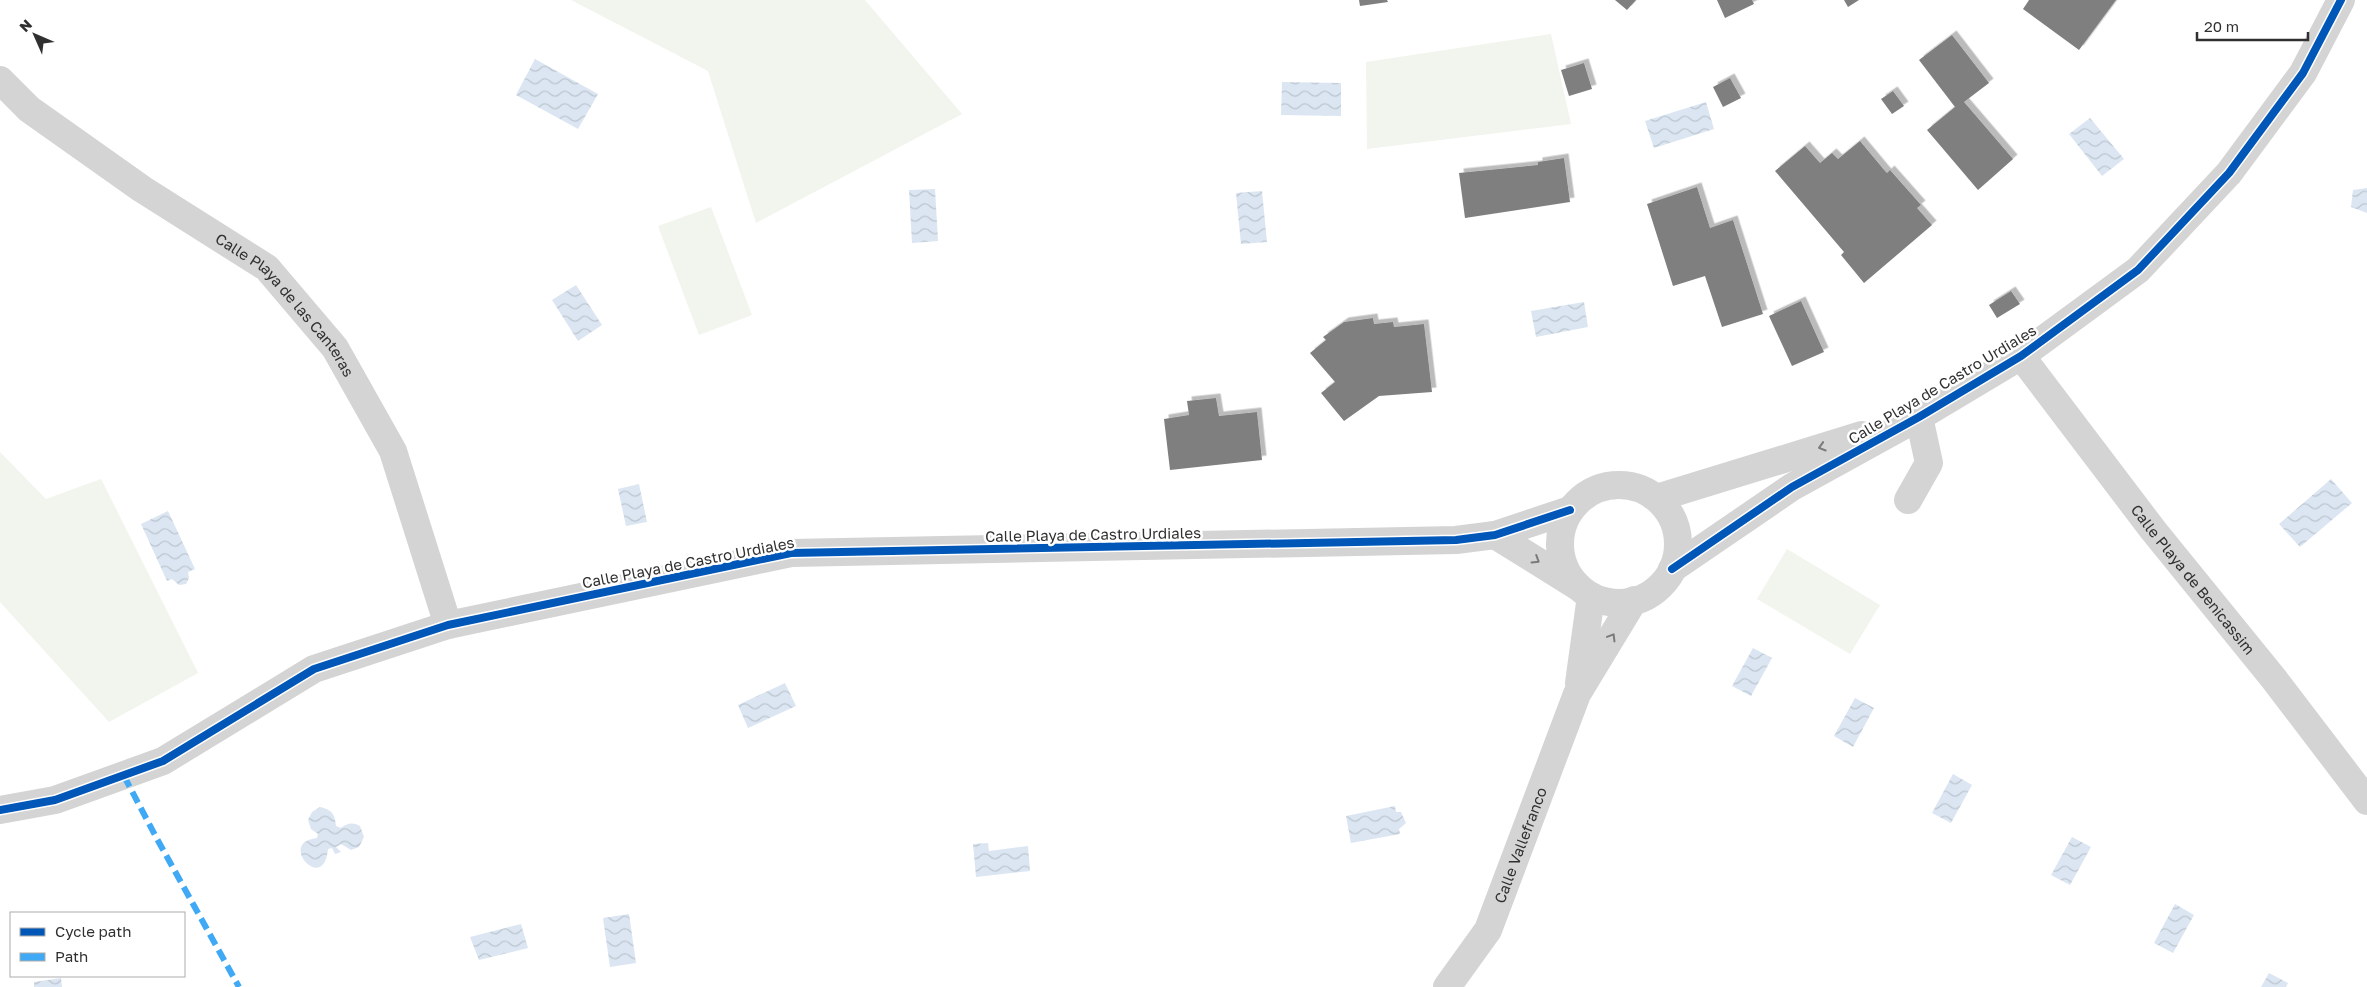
<svg xmlns="http://www.w3.org/2000/svg" width="2367" height="987" font-family="'Golos Text',sans-serif">
	<defs>
		<pattern id="water-waves" width="16" height="10" patternUnits="userSpaceOnUse" patternTransform="scale(1.25)"><rect width="16" height="10" fill="#dbe6f2"/><path d="M0 5q4-4 8 0t8 0" fill="none" stroke="#bcc6d0"/></pattern>
		<filter id="shadow"><feDropShadow dx="4.5" dy="-4.5" stdDeviation="0" flood-color="#0004"/></filter>
	</defs>
	<rect width="100%" height="100%" fill="#fff"/>
	<!-- park -->
	<path fill="#f1f5ed" d="M571,0H865L962,114L756,223L708,71Z
		M1551,34L1571,124L1367,149L1366,62Z
		M711,207L752,315L699,335L658,226Z
		M0,452L46,499L101,479L198,673L109,722L0,602Z
		M1787,549L1880,605L1850,654L1757,599Z"/>
	<!-- water -->
	<path fill="url(#water-waves)" d="M535,59L598,94L578,129L516,95Z
		M1282,82L1341,83V116L1281,115Z
		M1706,102L1714,129L1654,148L1645,121Z
		M2090,118L2124,159L2102,176L2069,134Z
		M2367,188V213L2351,207L2353,190Z
		M935,189L938,241L912,243L909,190Z
		M1262,191L1267,242L1241,244L1236,193Z
		M576,285L602,325L578,341L552,300Z
		M1584,302L1588,327L1536,337L1531,311Z
		M2331,479L2352,503L2300,547L2279,524Z
		M639,484L647,522L626,526L618,489Z
		M168,511L195,569L188,572L189,578L186,584L179,585L172,579L167,581L141,524Z
		M1753,648L1772,658L1751,696L1732,686Z
		M785,683L796,706L748,728L738,705Z
		M1855,698L1874,708L1853,747L1834,736Z
		M1953,774L1972,785L1951,823L1932,813Z
		M1395,806L1396,812H1401L1406,823L1399,829L1400,834L1351,843L1346,816Z
		M320,807C332,810 335,814 336,826L341,828C347,823 353,822 360,826L364,837L359,847L351,850L341,844L336,847L341,852L335,854L332,848L328,849C324,895 276,842 317,838L318,834L311,829L308,820L312,812Z
		M2072,837L2091,847L2070,885L2051,875Z
		M988,843L989,851L1028,846L1030,871L976,877L973,844Z
		M2175,904L2194,915L2173,953L2154,943Z
		M629,914L636,963L610,967L603,918Z
		M521,924L528,948L479,960L470,937Z
		M2269,973L2288,983L2286,987H2261Z
		M61,978L62,987H34V982Z"/>
	<!-- building -->
	<path fill="#7f7f7f" filter="url(#shadow)" d="M1359,0H1387L1388,2L1360,6Z
		M1615,0H1636L1627,10Z
		M1717,0H1752L1754,4L1725,18Z
		M1844,0H1859L1848,7Z
		M2029,0H2116L2079,50L2023,9Z
		M1952,35L1989,83L1964,102L2013,159L1978,190L1927,130L1955,107L1919,60Z
		M1584,63L1592,89L1569,96L1561,70Z
		M1730,78L1741,98L1723,107L1713,87Z
		M1893,91L1904,106L1892,114L1881,99Z
		M1860,141L1885,171L1887,173L1890,170L1921,205L1917,208L1932,225L1864,283L1841,255L1844,252L1775,171L1805,146L1820,163L1832,153L1838,159Z
		M1564,158L1570,202L1465,218L1459,173L1538,165V162Z
		M1697,187L1710,228L1733,220L1763,314L1722,327L1705,276L1673,286L1647,204Z
		M2011,291L2020,304L1997,318L1989,305Z
		M1801,301L1824,352L1792,366L1769,316Z
		M1373,318L1374,324L1393,322L1394,327L1424,324L1432,392L1379,396L1344,421L1321,393L1335,382L1310,353L1326,340L1323,337L1344,322Z
		M1216,398L1219,416L1257,412L1262,460L1170,470L1164,419L1189,415L1187,401Z"/>
	<g fill="none" stroke-linecap="round" stroke-linejoin="round">
		<!-- minor -->
		<g stroke="#d4d4d4" stroke-width="28">
			<path id="s1" d="M0,80L29,109L142,189L267,268L335,348L393,451L448,625"/>
			<path id="s2" d="M2021,356L2153,530L2274,679L2367,801"/>
			<circle cx="1619" cy="544" r="59"/>
			<path d="M1657,498L1862,435"/>
			<path d="M1908,500L1929,463L1919,417"/>
			<path d="M1495,535L1577,586"/>
			<path d="M1672,569L1792,487L1919,417L2021,356L2138,270L2229,173L2303,73L2341,0"/>
			<path d="M1579,683L1591,596"/>
			<path d="M0,810L55,800L163,761L314,669L448,625L791,553L1456,540L1495,535L1570,510"/>
			<path id="s3" d="M1447,987L1488,930L1577,694L1634,600"/>
		</g>
		<!-- quiet -->
		<path stroke="#3fa9f5" stroke-width="6" stroke-dasharray="12 6" stroke-linecap="butt" d="M124,776L156,837L239,987"/>
		<!-- cycleway casing -->
		<g stroke="#fff" stroke-width="11">
			<path id="cycleway" d="M1672,569L1792,487L1919,417L2021,356L2138,270L2229,173L2303,73L2341,0
				M0,810L55,800L163,761L314,669L448,625L791,553L1456,540L1495,535L1570,510"/>
		</g>
		<!-- cycleway -->
		<use href="#cycleway" stroke="#0057b8" stroke-width="8"/>
	</g>
	<!-- one-way arrows -->
	<defs><path id="oneway-chevron" d="M-2-3.5L2.5 0L-2 3.5" fill="none" stroke-width="1.6" stroke-linecap="round" stroke-linejoin="round" transform="scale(1.25)"/></defs>
	<g stroke="#7a7a7a">
		<use href="#oneway-chevron" transform="translate(1822 447) rotate(163)"/>
		<use href="#oneway-chevron" transform="translate(1536 560) rotate(32)"/>
		<use href="#oneway-chevron" transform="translate(1612 637) rotate(-59)"/>
	</g>
	<g text-anchor="middle" dominant-baseline="central" stroke-width="5" stroke-linejoin="round" paint-order="stroke">
		<!-- street labels -->
		<g font-size="15" fill="#303030" stroke="#fff">
			<text stroke="none"><textPath href="#s1" startOffset="366">Calle Playa de las Canteras</textPath></text>
			<text transform="translate(1942 384) rotate(-31)">Calle Playa de Castro Urdiales</text>
			<text transform="translate(1093 534) rotate(-1)">Calle Playa de Castro Urdiales</text>
			<text transform="translate(688 562) rotate(-11)">Calle Playa de Castro Urdiales</text>
			<text stroke="none"><textPath href="#s2" startOffset="282">Calle Playa de Benicassim</textPath></text>
			<text stroke="none"><textPath href="#s3" startOffset="161">Calle Vallefranco</textPath></text>
		</g>
	</g>
	<!-- legend -->
	<rect x="10" y="912" width="175" height="65" fill="#ffffff" stroke="#acacac"/>
	<rect x="20" y="928" width="25" height="8" fill="#0057b8" stroke="#acacac"/>
	<text x="55" y="937" font-size="15" fill="#303030">Cycle path</text>
	<rect x="20" y="953" width="25" height="8" fill="#3fa9f5" stroke="#acacac"/>
	<text x="55" y="962" font-size="15" fill="#303030">Path</text>
	<!-- north arrow -->
	<g transform="translate(35 35) rotate(315)" stroke="#ffffff" stroke-width="4" paint-order="stroke">
	<path d="M0-4L9 19L0 12L-9 19Z" fill="#303030"/>
	<text y="-8" font-size="14" font-weight="bold" text-anchor="middle" fill="#303030">N</text>
	</g>
	<!-- scale -->
	<path d="M2197 32v8h111v-8" fill="none" stroke="#303030" stroke-width="2.5"/>
	<text x="2204" y="32" font-size="15" fill="#303030" stroke="#ffffff" stroke-width="4" paint-order="stroke">20 m</text>
</svg>
